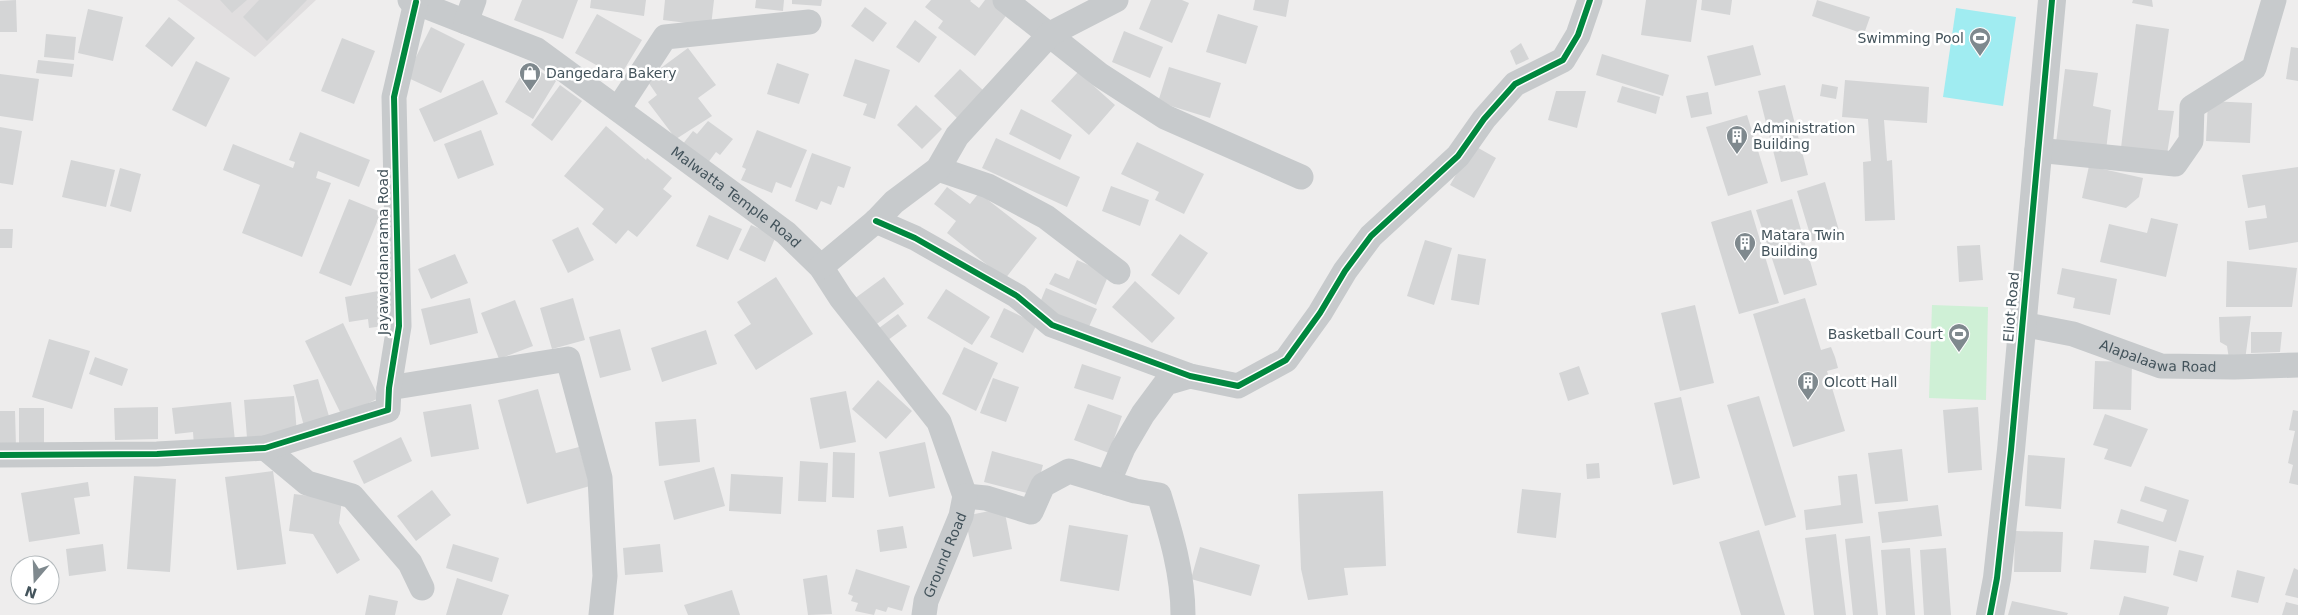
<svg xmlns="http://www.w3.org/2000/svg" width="2298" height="615" font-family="'DejaVu Sans',sans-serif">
	<rect width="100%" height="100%" fill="#eeeded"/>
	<!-- education -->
	<path fill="#e0dedf" d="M177,0H316L255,57Z"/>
	<!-- green -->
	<path fill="#cff0d6" d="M1932,305L1988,307L1986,400L1929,398Z"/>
	<!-- water -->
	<path fill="#a0ecf1" d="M1956,8L2016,17L2003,106L1943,97Z"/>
	<!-- building -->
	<path fill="#d4d5d6" d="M16,0L17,32H0V1Z
		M220,0H247L232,13Z
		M259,0H307L267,41L243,17Z
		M522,0H578L563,39L514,20Z
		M591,0H646L644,16L590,8Z
		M665,0H714L711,26L663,20Z
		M756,0H784L783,11L755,8Z
		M792,0H822L821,6L792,4Z
		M931,0H971L970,1L979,8L985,0H994L1009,12L975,56L938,28L943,21L925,7Z
		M1151,0H1182L1189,3L1172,43L1139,29Z
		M1255,0H1289L1286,17L1253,10Z
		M1646,0H1697L1691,42L1641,35Z
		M1702,0H1732L1730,15L1701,10Z
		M1817,0L1870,17L1864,34L1812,16Z
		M2133,0H2152L2153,7L2132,3Z
		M865,7L887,23L873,42L851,26Z
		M88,9L123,17L113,61L78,53Z
		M597,14L642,40L619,78L575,53Z
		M1218,14L1258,26L1246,64L1206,52Z
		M169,17L195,38L172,67L145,46Z
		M915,20L937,37L919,63L896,47Z
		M2136,24L2169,29L2158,110L2174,111L2167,154L2121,148Z
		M431,27L465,44L441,93L406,77Z
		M1124,31L1163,47L1150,78L1112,62Z
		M46,34L76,37L74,60L44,57Z
		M342,38L375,51L354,104L321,91Z
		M1521,43L1529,59L1516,65L1510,51Z
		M1753,45L1761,75L1715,86L1707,56Z
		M2291,47L2298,48V81L2286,79Z
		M688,48L716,85L698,98L712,116L676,139L648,102L657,95L646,79Z
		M1602,54L1669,75L1663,96L1596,75Z
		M855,59L890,70L875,119L863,115L867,104L843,96Z
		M38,60L74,64L72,77L36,73Z
		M196,61L230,78L206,127L172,110Z
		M777,63L809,74L799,104L767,94Z
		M528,64L556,81L533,119L505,102Z
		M1169,67L1221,83L1210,118L1158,102Z
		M960,69L984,91L958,119L934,96Z
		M2065,69L2098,73L2093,106L2111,110L2106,150L2056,143Z
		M1078,72L1115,105L1089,135L1051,101Z
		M0,74L39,79L33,121L0,116Z
		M483,80L498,114L434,142L419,109Z
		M1845,80L1929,87L1927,123L1884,120L1887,161L1892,160L1895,220L1865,221L1863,162L1871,161L1868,119L1842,117Z
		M1822,84L1838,87L1836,99L1820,96Z
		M560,85L582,101L552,141L531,125Z
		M1785,85L1808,175L1781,182L1758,91Z
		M1622,86L1660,97L1656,114L1617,102Z
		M1556,91H1586L1577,128L1548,120Z
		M1708,92L1712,114L1691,118L1686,96Z
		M2208,101L2252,103L2250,143L2206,141Z
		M916,105L942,129L922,149L897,125Z
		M1021,109L1072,135L1060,160L1009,134Z
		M1747,115L1768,183L1728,196L1706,127Z
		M708,121L733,139L720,155L716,152L707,164L682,145L693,131L697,134Z
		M606,126L646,160L647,158L672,178L663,189L672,196L637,237L628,230L616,244L592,224L604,209L564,176Z
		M0,127L22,131L13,185L0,183Z
		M481,130L494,165L458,179L444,144Z
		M757,130L807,150L791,188L776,182L772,193L741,180L746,169L742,167Z
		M300,132L370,160L359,187L318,171L316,178L331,183L302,257L242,233L260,185L223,170L233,144L293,168L295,162L289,160Z
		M996,138L1080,177L1067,207L982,168Z
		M1137,142L1204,174L1184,214L1155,200L1159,192L1121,174Z
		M1473,145L1496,158L1474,198L1450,185Z
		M812,153L851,167L844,188L838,186L831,205L821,201L817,210L795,201Z
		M71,160L115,170L106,207L62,197Z
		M2089,166L2143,178L2139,197L2126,208L2082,198Z
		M2298,167V242L2249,250L2245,221L2267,218L2265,205L2248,208L2242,175Z
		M120,168L141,174L131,212L110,206Z
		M1825,182L1840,234L1812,241L1797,191Z
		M1111,186L1149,200L1140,226L1102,211Z
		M947,187L970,204L979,193L1037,238L1005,279L947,233L956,221L934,204Z
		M349,199L381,212L351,286L319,273Z
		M1792,199L1817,285L1784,295L1756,210Z
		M1751,210L1779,303L1739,314L1711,222Z
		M709,215L742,229L728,260L696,246Z
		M2151,218L2178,224L2166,277L2100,262L2109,224L2147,233Z
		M751,225L776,236L765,262L739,250Z
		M578,227L594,260L568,273L552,240Z
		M0,229H13L12,248H0Z
		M1180,234L1208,253L1179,295L1151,275Z
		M1425,240L1452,248L1434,305L1407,296Z
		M1980,245L1983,280L1959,282L1957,246Z
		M455,254L468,283L431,299L418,269Z
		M1458,254L1486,259L1479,305L1451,300Z
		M1077,260L1109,274L1096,305L1049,284L1055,273L1069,279Z
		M2227,261L2297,268L2292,307H2226Z
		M2062,268L2117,279L2110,315L2073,308L2075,298L2057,294Z
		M776,277L813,334L756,370L734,335L751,324L737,302Z
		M884,277L904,304L874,326L854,299Z
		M1135,281L1175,318L1152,343L1112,307Z
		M1046,288L1097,309L1087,331L1037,310Z
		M946,289L990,317L972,345L927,318Z
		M384,290L390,325L369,328L368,319L349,322L345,297Z
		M470,298L478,333L430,345L421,309Z
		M573,298L585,340L552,349L540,308Z
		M1805,298L1821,350L1831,347L1835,357L1838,368L1827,371L1845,431L1793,447L1753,314Z
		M515,300L533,346L499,359L481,313Z
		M1695,305L1714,383L1680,391L1661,313Z
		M1004,308L1037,324L1023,353L990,337Z
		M898,314L907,326L884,343L875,331Z
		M2251,316L2245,360L2229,359L2227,346L2220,342L2219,317Z
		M343,323L379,398L342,416L305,341Z
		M620,329L631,370L600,378L589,337Z
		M706,330L717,364L662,382L651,348Z
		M2251,332H2282L2280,352L2251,353Z
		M49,339L90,351L72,409L32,397Z
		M964,347L998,363L976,411L942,394Z
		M95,357L128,369L122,386L89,374Z
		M2095,361L2132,362L2131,410L2093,409Z
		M1082,364L1121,377L1113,400L1074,388Z
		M1579,366L1589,394L1568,401L1559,373Z
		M993,378L1019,387L1006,422L980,413Z
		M318,379L331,423L305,430L293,385Z
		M878,380L912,411L886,439L852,409Z
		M538,389L556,453L579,447L590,486L527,504L498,400Z
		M846,391L856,442L820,449L810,398Z
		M294,396L297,434L247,438L244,400Z
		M1759,396L1796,517L1765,526L1727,405Z
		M1681,397L1700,478L1673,485L1654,403Z
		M231,402L235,441L194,446L193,432L175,434L172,408Z
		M471,404L479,449L431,457L423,412Z
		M1088,404L1122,416L1109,453L1074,440Z
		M158,407V439L115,440L114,408Z
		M1978,407L1982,470L1948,473L1943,410Z
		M19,408H44V446H19Z
		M2293,410L2298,411V485L2289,483L2293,465L2288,463L2295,431L2289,430Z
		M0,411H15L16,447H0Z
		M2105,414L2148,429L2131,467L2104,459L2108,449L2093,445Z
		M696,419L700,462L659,466L655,422Z
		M401,437L412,461L364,484L353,461Z
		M925,442L935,488L889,497L879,452Z
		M1902,449L1908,501L1875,504L1868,453Z
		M992,451L1043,465L1035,495L984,482Z
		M833,452L855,453L854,498L832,497Z
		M2028,455L2065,458L2061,509L2025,506Z
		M800,461L828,463L826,502L798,501Z
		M1599,463L1600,478L1587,479L1586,464Z
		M714,467L725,506L674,520L664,481Z
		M273,471L286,564L237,570L225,477Z
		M731,474L783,477L781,514L729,511Z
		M1857,474L1863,523L1806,530L1804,510L1841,505L1838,476Z
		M134,476L176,479L170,572L127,569Z
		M88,482L90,496L74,498L80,534L29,542L21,493Z
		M2145,486L2189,500L2176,542L2117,523L2121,509L2163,522L2167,510L2140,501Z
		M1522,489L1561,493L1556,538L1517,533Z
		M432,490L451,515L416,541L397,516Z
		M1383,491L1386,566L1344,568L1348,595L1308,600L1301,569L1298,494Z
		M294,494L342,500L339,523L360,560L337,574L313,534L289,531Z
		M1938,505L1942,536L1882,543L1878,512Z
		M1004,508L1012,549L973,557L965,516Z
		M1069,525L1128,535L1119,591L1060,581Z
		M903,526L907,548L880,552L877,530Z
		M1759,530L1785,615H1741L1719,542Z
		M2015,531L2063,532L2061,572H2014Z
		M1836,534L1846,615H1814L1805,538Z
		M1870,536L1878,615H1853L1845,539Z
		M2094,540L2149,546L2146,573L2090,569Z
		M103,544L106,571L69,576L66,549Z
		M453,544L499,558L492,582L446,568Z
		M660,544L663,572L625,575L623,548Z
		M1200,547L1260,565L1251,596L1191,579Z
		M1910,548L1915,615H1886L1881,550Z
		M1946,548L1951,615H1924L1920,550Z
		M2179,550L2204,556L2197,582L2173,575Z
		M2294,568L2298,570V598L2285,595Z
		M856,569L910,586L902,611L888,607L886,612L876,609L874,615L855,611L858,603L851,601L853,596L848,594Z
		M2237,570L2265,577L2258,603L2231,597Z
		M827,575L832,614L808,615L803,579Z
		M457,578L509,595L502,615H446Z
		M732,590L740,615H688L684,605Z
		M369,595L398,601L395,615H365Z
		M2124,596L2169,607L2167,615H2119Z
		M2012,601L2068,613L2067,615H2008Z
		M2286,602L2298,605V615H2282Z"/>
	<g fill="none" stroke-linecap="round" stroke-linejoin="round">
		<!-- minor -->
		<g stroke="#c7cacc" stroke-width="25">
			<path id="s1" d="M410,0L537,50L786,233L821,267L841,298L939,422L965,496"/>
			<path d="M1005,0L1100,75L1165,117L1301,177"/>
			<path d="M466,22L474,0"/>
			<path d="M618,109L665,37L809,22"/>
			<path d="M2037,150L2175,164L2191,141L2192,107L2254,68L2274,0"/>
			<path d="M938,169L988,186L1046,217L1118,272"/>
			<path d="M876,221L915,238L1017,296L1052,325L1190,376L1238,386L1286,360L1320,313L1345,271L1371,236L1458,156L1484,119L1515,84L1563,60L1578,35L1590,0"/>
			<path d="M821,267L876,221L894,202L938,169L957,136L1050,34L1116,0"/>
			<path id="s2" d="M2022,324L2073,334L2161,366L2234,367L2298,365"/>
			<path d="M389,388L568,359L600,478L605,576L601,615"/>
			<path d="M265,448L307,483L352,496L410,563L422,588"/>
			<path d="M0,455L157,454L265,448L388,410L389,388L399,326L394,97L416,2"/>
			<path d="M1108,483L1123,448L1143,414L1166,383L1190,376"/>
			<path d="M965,496L986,498L1031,512L1043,485L1069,471L1135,491L1159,495C1171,534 1183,574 1183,615"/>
			<path id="s3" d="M924,615L926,601L961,516L965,496"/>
		</g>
		<!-- tertiary -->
		<path stroke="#c7cacc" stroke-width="28" d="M1990,615L1997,578L2011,450L2052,0"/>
		<!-- cycleway casing -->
		<g stroke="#fff" stroke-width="9">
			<path id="cycleway" d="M876,221L915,238L1017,296L1052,325L1190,376L1238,386L1286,360L1320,313L1345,271L1371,236L1458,156L1484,119L1515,84L1563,60L1578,35L1590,0
				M0,455L157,454L265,448L388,410L389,388L399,326L394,97L416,2
				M1990,615L1997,578L2011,450L2052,0"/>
		</g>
		<!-- cycleway -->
		<use href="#cycleway" stroke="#00873e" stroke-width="6"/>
	</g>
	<!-- icons -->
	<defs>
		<g id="stadium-pin" transform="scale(1.125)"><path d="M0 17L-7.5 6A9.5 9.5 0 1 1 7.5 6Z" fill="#7f898e" stroke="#fff"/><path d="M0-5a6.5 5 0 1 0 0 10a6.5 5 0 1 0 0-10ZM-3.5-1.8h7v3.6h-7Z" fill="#fff"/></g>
		<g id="shop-pin" transform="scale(1.125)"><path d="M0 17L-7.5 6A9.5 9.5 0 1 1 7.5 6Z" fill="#7f898e" stroke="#fff"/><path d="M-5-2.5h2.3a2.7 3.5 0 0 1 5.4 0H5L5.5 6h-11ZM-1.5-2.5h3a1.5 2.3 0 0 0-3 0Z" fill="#fff"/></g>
		<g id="building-pin" transform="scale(1.125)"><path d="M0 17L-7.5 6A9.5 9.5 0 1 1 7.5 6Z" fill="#7f898e" stroke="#fff"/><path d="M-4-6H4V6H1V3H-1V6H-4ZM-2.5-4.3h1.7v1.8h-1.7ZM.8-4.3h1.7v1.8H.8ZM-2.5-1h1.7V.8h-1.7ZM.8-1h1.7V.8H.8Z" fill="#fff"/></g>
	</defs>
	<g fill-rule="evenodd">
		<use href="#stadium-pin" x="1980" y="38"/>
		<use href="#shop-pin" x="530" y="73"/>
		<use href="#building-pin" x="1737" y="136"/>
		<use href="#building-pin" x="1745" y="243"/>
		<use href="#stadium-pin" x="1959" y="334"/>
		<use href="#building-pin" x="1808" y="382"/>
	</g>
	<g text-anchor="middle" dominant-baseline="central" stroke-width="5" stroke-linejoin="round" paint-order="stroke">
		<!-- poi labels -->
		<g font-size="14" fill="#43535b" stroke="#fff" text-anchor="start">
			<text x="1964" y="38" text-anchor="end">Swimming Pool</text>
			<text x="546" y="73">Dangedara Bakery</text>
			<text x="1753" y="128">Administration<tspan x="1753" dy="16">Building</tspan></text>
			<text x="1761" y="235">Matara Twin<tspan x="1761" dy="16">Building</tspan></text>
			<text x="1943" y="334" text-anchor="end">Basketball Court</text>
			<text x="1824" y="382">Olcott Hall</text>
		</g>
		<!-- street labels -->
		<g font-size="14" fill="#43535b" stroke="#fff">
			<text stroke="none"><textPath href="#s1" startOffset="384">Malwatta Temple Road</textPath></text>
			<text transform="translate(383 252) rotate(-90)">Jayawardanarama Road</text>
			<text transform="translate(2011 307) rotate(-85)">Eliot Road</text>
			<text stroke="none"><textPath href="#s2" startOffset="141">Alapalaawa Road</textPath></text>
			<text stroke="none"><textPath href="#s3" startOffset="64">Ground Road</textPath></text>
		</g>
	</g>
	<!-- north arrow -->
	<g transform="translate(35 580) rotate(199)"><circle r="24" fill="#ffffff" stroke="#b4babd"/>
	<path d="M0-4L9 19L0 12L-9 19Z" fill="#7f898e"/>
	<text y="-8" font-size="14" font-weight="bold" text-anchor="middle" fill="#43535b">N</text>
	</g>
</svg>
